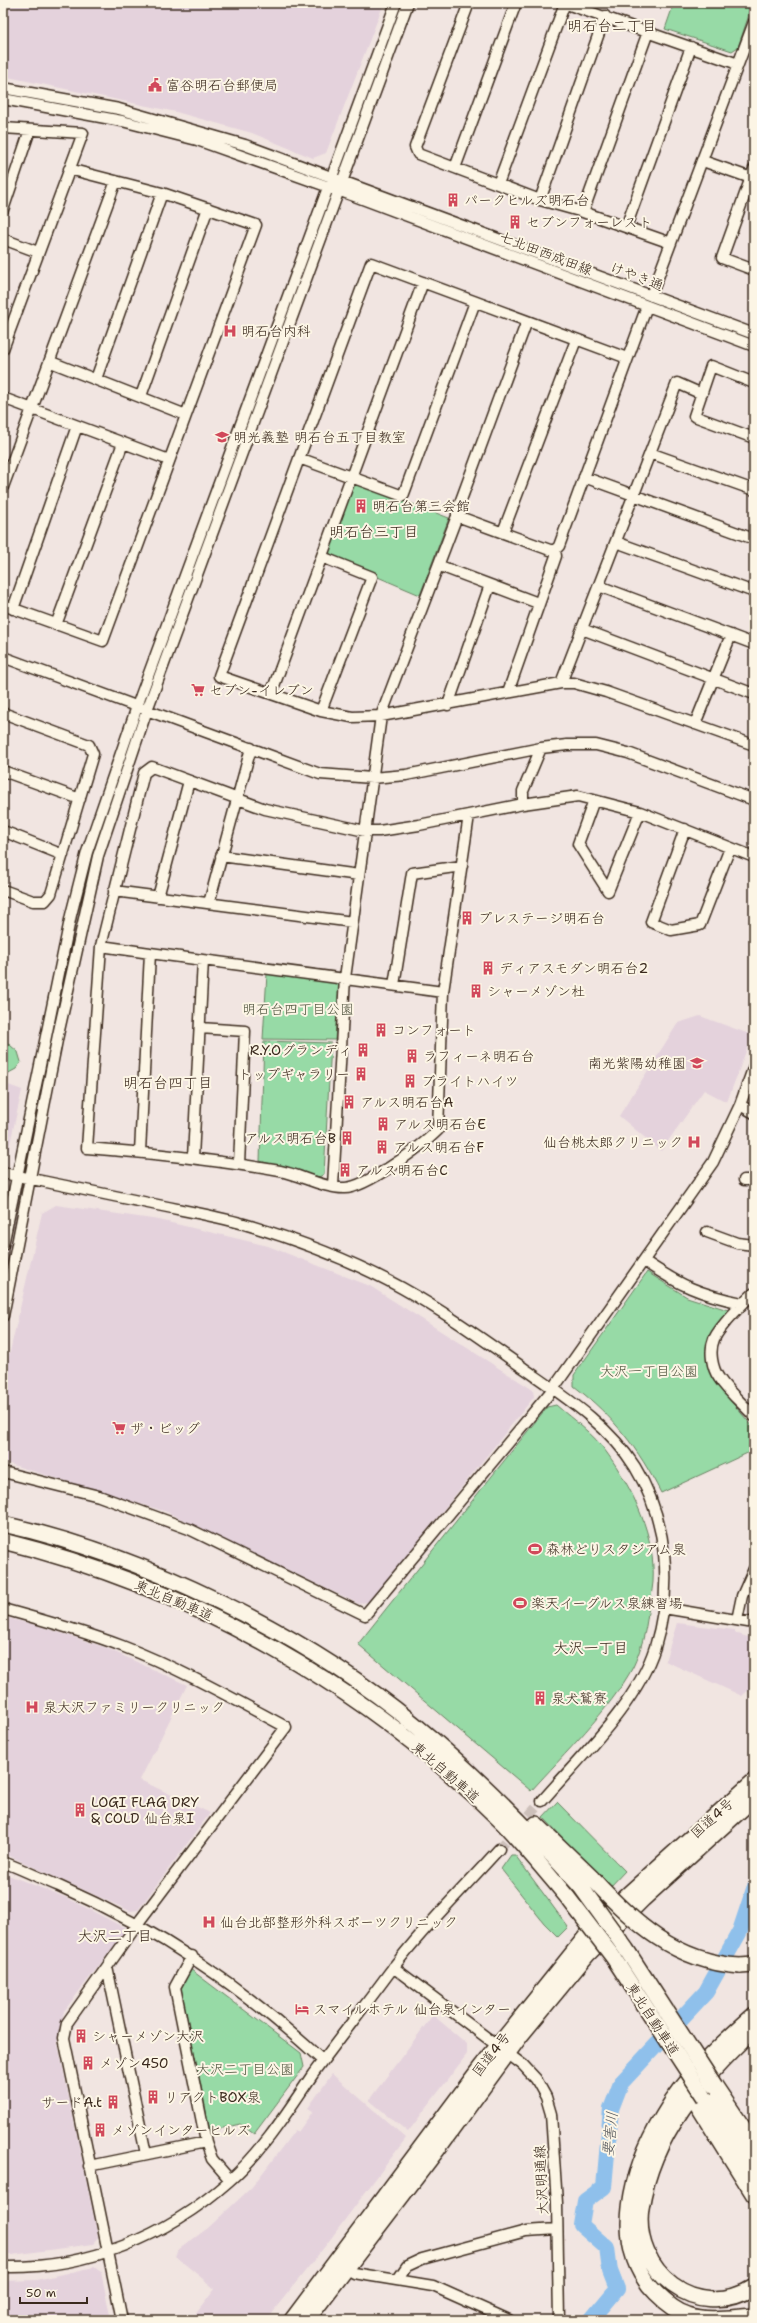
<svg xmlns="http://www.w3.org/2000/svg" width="757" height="2323" font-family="'Shantell Sans','Klee One',sans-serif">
	<rect width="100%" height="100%" fill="#f1e5e1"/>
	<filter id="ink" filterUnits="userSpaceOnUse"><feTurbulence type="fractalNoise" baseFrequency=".025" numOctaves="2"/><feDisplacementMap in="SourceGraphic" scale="8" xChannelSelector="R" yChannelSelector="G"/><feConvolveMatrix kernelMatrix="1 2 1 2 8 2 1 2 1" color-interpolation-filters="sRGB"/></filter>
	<g filter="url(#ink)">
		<!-- built -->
		<path fill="#e4d2dc" d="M3,3H384L326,153L313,158L252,133L176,112L3,76Z
			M700,1016L752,1035L727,1102L704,1090L661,1151L619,1116L678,1023Z
			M3,1083L22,1090L8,1152L4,1155Z
			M56,1205L159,1220L268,1246L370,1286L533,1390L534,1397L370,1601L359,1604L167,1512L3,1462V1382L42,1213Z
			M3,1617L39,1626L104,1647L187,1685L140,1780L210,1813L138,1910L130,1911L3,1853Z
			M677,1623L735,1630V1633L754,1639V1685L742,1696L665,1661Z
			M3,1873L67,1898L127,1929L64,2011L57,2040L98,2238L93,2244L12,2255H3Z
			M433,2015L467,2044V2054L408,2132L369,2100Z
			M332,2074L406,2138L326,2245L266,2320H191L215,2289L175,2256L178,2250L208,2228L252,2187L295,2130L298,2132L313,2111L308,2108Z
			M94,2267L101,2272L111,2320H3V2281L37,2280Z"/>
		<!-- green -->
		<path fill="#97daa6" stroke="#698262" d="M674,3H753L738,47L732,51L665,29Z
			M358,483L449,518L420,595L333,558L328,550L352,486Z
			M267,974L335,982L339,985L335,1040L263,1039Z
			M3,1039L18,1052L21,1062L16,1069L3,1076Z
			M264,1041L331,1043L324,1174L319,1177L260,1161Z
			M647,1272L687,1297L731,1311L712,1336L709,1367L716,1384L754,1428V1450L661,1493C638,1448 614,1417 574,1386V1375Z
			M556,1405C573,1420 594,1434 607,1453C633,1489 656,1537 653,1582C652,1592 650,1602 648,1612C646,1631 641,1650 633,1667C610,1710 564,1754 531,1791L358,1644L547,1407Z
			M557,1802L625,1871L610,1887L543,1817Z
			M511,1855H515L568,1927L558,1937L544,1923L501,1869Z
			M190,1969L301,2053L304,2067L254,2134L240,2124L210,2131L180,1984Z"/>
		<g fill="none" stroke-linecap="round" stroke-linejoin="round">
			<!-- river -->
			<path stroke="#8fc0eb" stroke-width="16" d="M591,2320L617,2289L610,2271L607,2248L581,2225L585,2201L604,2187L611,2109L621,2083L706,1992L740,1931L754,1889"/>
			<!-- minor-tunnel -->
			<path stroke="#cdc0ba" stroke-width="10" stroke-dasharray="10 5" stroke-linecap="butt" d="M499,1849L542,1801"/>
			<!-- minor casing -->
			<g stroke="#3b2a1e" stroke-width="13">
				<path id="minor" d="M469,3L415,147L418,154L540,200L583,212L671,243
					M564,3L738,64
					M3,88L119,109L245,145L754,334
					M3,99L122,121L197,140L357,197L754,346
					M3,128L83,133L3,349
					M703,161L754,179
					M455,168L516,3
					M754,169L722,258L754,270
					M498,184L565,3
					M540,200L605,16
					M3,210L30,130
					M583,212L648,32
					M626,227L691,47
					M3,239L38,252
					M651,296L754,22
					M627,358L371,263L219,676L321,711L352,717L381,716L561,683H574L606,692L754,745
					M51,362L186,415
					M96,379L162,193
					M754,383L711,366L694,416L754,438
					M141,396L208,208
					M3,398L169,460
					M650,453L754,490
					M299,458L403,496L475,302
					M584,477L754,539
					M3,487L116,181
					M457,516V511L527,321
					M503,532L576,340
					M616,542L754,592
					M440,566L538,603
					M599,586L754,644
					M3,605L103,641L256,225L162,193L69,169
					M13,609L77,426
					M56,625L123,443
					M582,629L754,694
					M3,657L320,774L372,778L406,775L541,748L567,745H596L628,753L754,800
					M561,683L677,383L702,394
					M508,692L556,556L555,550
					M271,694L423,282
					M448,705L490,585
					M321,711L372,577L322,557
					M3,713L89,745L93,754L51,894L45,901H33L3,890
					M695,724L731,635
					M3,771L80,799
					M594,800L578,844L608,891L640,812
					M523,804V791L541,748
					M469,815L443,992L438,1130C423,1145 365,1189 344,1188C323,1188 301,1175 280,1171C216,1160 152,1153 87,1148L101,946L144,773L152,767L265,809L365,831H379L419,825L523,804L578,796L640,812L754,857
					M685,829L651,922L671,930L700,925L730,848
					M3,831L63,855
					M221,856L359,875
					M114,891L353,922
					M158,897L189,781
					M209,903L251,748
					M101,946L150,953
					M394,985L412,873L462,866
					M200,1028L245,1031L239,1164
					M740,1105L754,1113
					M140,1152L150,953L443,992
					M193,1158L203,960
					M3,1173C51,1183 100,1193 148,1203C180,1210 213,1215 244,1224C298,1240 353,1261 402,1288C445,1312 485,1341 525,1369C565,1397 609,1425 635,1467C668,1521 673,1587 655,1647C637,1704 581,1756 542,1801
					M744,1180H754
					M333,1186L345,978L381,716L457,516L550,550H555L559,546L647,306
					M707,1232L737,1243L754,1245
					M3,1245L71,915L87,852L141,695L396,3
					M644,1261C681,1286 699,1294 742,1303
					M754,1293C743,1303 720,1326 714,1339C709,1351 712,1368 719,1378C728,1392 743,1404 754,1416
					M3,1316L58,1035L98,856L147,710L408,3
					M3,1472L99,1496L189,1529L365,1615L553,1389L713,1162L740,1105L754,1066
					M664,1608L754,1623
					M3,1609C43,1620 83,1631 122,1646C179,1668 232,1698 286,1727L141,1919L67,2023L64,2038L122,2320
					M737,1620L742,1596L754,1569
					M3,1862C22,1869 40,1878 59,1886C159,1930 243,1987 323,2061
					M192,1956L175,1987L206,2142L212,2159L230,2180
					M107,1967L146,2154
					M393,1967L523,2065L536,2079L546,2097L551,2114L557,2203L559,2320
					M89,2166L206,2142
					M3,2267C87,2269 166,2237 229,2181C263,2151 288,2111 313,2074C338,2040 364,2007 389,1973C422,1929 462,1890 499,1849
					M347,2268L354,2273L433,2286L509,2320
					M398,2279L407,2266L422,2259L526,2231L557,2229"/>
			</g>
			<!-- highway casing -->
			<g stroke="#3b2a1e" stroke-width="18">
				<path id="highway" d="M3,1524C142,1555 304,1633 414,1724C474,1773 529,1829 581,1887
					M3,1541C192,1588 365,1685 503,1823C526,1847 547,1873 568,1898
					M536,1824L592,1878
					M740,1966L754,1965
					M754,2015C720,2045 686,2076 663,2116C633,2166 608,2245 656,2293C665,2302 675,2311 688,2315C708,2322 733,2317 754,2316
					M754,2030C701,2079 653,2133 641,2208C632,2271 696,2323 754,2287
					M715,2086L754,2144
					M705,2098L754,2169
					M697,2104L754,2195
					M292,2320L481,2067L588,1934L625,1897L754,1781
					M307,2320L437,2150L521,2035L587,1955L643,1899L754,1798"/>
			</g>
			<!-- minor -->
			<use href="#minor" stroke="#fcf5e5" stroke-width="10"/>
			<!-- highway -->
			<use href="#highway" stroke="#fcf5e5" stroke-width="15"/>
			<!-- highway-bridge casing -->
			<g stroke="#3b2a1e" stroke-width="18" stroke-linecap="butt">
				<path id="highway-bridge" d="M592,1878C633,1923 676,1962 740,1966
					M581,1887L626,1949L715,2086
					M568,1898L613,1957L705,2098"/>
			</g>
			<!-- highway-bridge -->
			<use href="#highway-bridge" stroke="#fcf5e5" stroke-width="15"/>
		</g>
	</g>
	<!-- icons -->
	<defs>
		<g id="civic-bare" transform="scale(1.08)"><path d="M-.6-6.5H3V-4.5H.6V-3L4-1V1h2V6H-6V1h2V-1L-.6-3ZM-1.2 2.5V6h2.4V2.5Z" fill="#d1495b" stroke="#fcf5e5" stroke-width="2.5" paint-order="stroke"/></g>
		<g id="building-bare" transform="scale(1.08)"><path d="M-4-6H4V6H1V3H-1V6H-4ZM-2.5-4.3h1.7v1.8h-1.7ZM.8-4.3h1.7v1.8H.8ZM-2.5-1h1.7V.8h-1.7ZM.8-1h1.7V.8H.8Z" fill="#d1495b" stroke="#fcf5e5" stroke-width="2.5" paint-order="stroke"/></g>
		<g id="hospital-bare" transform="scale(1.08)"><path d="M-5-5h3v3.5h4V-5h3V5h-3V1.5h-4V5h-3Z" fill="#d1495b" stroke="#fcf5e5" stroke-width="2.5" paint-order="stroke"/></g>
		<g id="school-bare" transform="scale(1.08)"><path d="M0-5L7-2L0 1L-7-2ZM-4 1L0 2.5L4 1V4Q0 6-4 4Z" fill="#d1495b" stroke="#fcf5e5" stroke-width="2.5" paint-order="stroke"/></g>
		<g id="supermarket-bare" transform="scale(1.08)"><path d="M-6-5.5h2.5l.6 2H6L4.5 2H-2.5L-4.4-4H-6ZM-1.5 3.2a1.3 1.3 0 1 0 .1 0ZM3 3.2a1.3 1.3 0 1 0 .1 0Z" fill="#d1495b" stroke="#fcf5e5" stroke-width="2.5" paint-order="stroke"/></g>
		<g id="stadium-bare" transform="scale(1.08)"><path d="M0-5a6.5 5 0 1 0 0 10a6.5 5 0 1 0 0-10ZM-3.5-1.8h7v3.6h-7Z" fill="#d1495b" stroke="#fcf5e5" stroke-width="2.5" paint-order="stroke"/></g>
		<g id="hotel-bare" transform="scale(1.08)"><path d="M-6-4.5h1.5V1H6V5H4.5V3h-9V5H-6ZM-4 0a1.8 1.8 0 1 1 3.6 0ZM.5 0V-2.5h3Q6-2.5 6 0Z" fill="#d1495b" stroke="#fcf5e5" stroke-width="2.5" paint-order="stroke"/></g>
	</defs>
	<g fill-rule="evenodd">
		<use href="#civic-bare" x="155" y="85"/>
		<use href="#building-bare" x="453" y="200"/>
		<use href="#building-bare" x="515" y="222"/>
		<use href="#hospital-bare" x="230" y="331"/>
		<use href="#school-bare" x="222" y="437"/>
		<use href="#building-bare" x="361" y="506"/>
		<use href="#supermarket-bare" x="198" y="690"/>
		<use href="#building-bare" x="467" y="918"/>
		<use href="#building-bare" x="488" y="968"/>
		<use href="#building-bare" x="476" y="991"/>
		<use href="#building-bare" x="381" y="1030"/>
		<use href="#building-bare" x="363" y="1050"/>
		<use href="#building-bare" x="412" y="1056"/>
		<use href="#school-bare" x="697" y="1063"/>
		<use href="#building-bare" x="361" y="1074"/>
		<use href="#building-bare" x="410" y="1081"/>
		<use href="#building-bare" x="349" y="1102"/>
		<use href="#building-bare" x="383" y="1124"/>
		<use href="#building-bare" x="347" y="1138"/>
		<use href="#hospital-bare" x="694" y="1142"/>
		<use href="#building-bare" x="382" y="1147"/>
		<use href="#building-bare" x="345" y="1170"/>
		<use href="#supermarket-bare" x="119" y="1428"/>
		<use href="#stadium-bare" x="535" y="1549"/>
		<use href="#stadium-bare" x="520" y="1603"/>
		<use href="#building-bare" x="540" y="1698"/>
		<use href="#hospital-bare" x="32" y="1707"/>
		<use href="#building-bare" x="80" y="1810"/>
		<use href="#hospital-bare" x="209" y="1922"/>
		<use href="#hotel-bare" x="302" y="2009"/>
		<use href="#building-bare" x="81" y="2036"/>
		<use href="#building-bare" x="88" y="2063"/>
		<use href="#building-bare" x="153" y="2097"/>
		<use href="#building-bare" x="113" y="2102"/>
		<use href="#building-bare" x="100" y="2130"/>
	</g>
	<g text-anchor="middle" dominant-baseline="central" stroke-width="4" stroke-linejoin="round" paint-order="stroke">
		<!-- poi labels -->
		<g font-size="14" fill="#3b2a1e" stroke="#fcf5e5" text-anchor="start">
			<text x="166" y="85">富谷明石台郵便局</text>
			<text x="464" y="200">パークヒルズ明石台</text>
			<text x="526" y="222">セブンフォーレスト</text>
			<text x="241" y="331">明石台内科</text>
			<text x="233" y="437">明光義塾 明石台五丁目教室</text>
			<text x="372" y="506">明石台第三会館</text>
			<text x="209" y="690">セブン-イレブン</text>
			<text x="478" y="918">プレステージ明石台</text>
			<text x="499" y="968">ディアスモダン明石台2</text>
			<text x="487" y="991">シャーメゾン杜</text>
			<text x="392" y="1030">コンフォート</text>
			<text x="352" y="1050" text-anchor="end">R.Y.Oグランディ</text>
			<text x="423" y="1056">ラフィーネ明石台</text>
			<text x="686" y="1063" text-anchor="end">南光紫陽幼稚園</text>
			<text x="350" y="1074" text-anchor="end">トップギャラリー</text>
			<text x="421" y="1081">ブライトハイツ</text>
			<text x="360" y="1102">アルス明石台A</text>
			<text x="394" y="1124">アルス明石台E</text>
			<text x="336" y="1138" text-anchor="end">アルス明石台B</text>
			<text x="683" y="1142" text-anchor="end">仙台桃太郎クリニック</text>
			<text x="393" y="1147">アルス明石台F</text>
			<text x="356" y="1170">アルス明石台C</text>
			<text x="130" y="1428">ザ・ビッグ</text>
			<text x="546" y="1549">森林どりスタジアム泉</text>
			<text x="531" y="1603">楽天イーグルス泉練習場</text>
			<text x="551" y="1698">泉犬鷲寮</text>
			<text x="43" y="1707">泉大沢ファミリークリニック</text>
			<text x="91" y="1802">LOGI FLAG DRY<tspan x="91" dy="16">&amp; COLD 仙台泉I</tspan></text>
			<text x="220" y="1922">仙台北部整形外科スポーツクリニック</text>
			<text x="313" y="2009">スマイルホテル 仙台泉インター</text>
			<text x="92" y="2036">シャーメゾン大沢</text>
			<text x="99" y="2063">メゾン450</text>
			<text x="164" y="2097">リアクトBOX泉</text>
			<text x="102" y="2102" text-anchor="end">サードA.t</text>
			<text x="111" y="2130">メゾンインターヒルズ</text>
		</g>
		<!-- street labels -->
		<g font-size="14" fill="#3b2a1e" stroke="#fcf5e5">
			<text transform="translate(546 253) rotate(21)">七北田西成田線</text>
			<text transform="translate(637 276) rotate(21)">けやき通</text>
			<text transform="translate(174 1600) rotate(23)">東北自動車道</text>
			<text transform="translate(446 1772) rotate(41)">東北自動車道</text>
			<text transform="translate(712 1818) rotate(-42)">国道4号</text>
			<text transform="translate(653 2019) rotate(57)">東北自動車道</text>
			<text transform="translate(491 2054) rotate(-52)">国道4号</text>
			<text transform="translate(541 2180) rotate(-93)">大沢明通線</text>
		</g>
		<!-- park labels -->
		<g font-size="14" fill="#525640" stroke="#fcf5e5">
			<text x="298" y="1009">明石台四丁目公園</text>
			<text x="649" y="1371">大沢一丁目公園</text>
			<text x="245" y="2069">大沢二丁目公園</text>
		</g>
		<!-- neighbourhood labels -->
		<g font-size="15" fill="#3b2a1e" stroke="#fcf5e5">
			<text x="612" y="26">明石台二丁目</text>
			<text x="374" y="532">明石台三丁目</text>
			<text x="168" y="1083">明石台四丁目</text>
			<text x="591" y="1648">大沢一丁目</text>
			<text x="115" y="1936">大沢二丁目</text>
		</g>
		<!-- water labels -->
		<g font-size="15" font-style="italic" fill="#54575c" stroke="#fcf5e5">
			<text transform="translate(610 2134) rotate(-84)">要害川</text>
		</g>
	</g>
	<!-- margin -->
	<rect width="757" height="2323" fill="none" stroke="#fcf5e5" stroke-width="16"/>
	<rect x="8" y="8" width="741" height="2307" fill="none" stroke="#3b2a1e" stroke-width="1.5" filter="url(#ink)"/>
	<!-- scale -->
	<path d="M20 2297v6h67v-6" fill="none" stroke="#3b2a1e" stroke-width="2"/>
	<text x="26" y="2297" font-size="12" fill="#3b2a1e" stroke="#fcf5e5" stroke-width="3" paint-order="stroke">50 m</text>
</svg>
